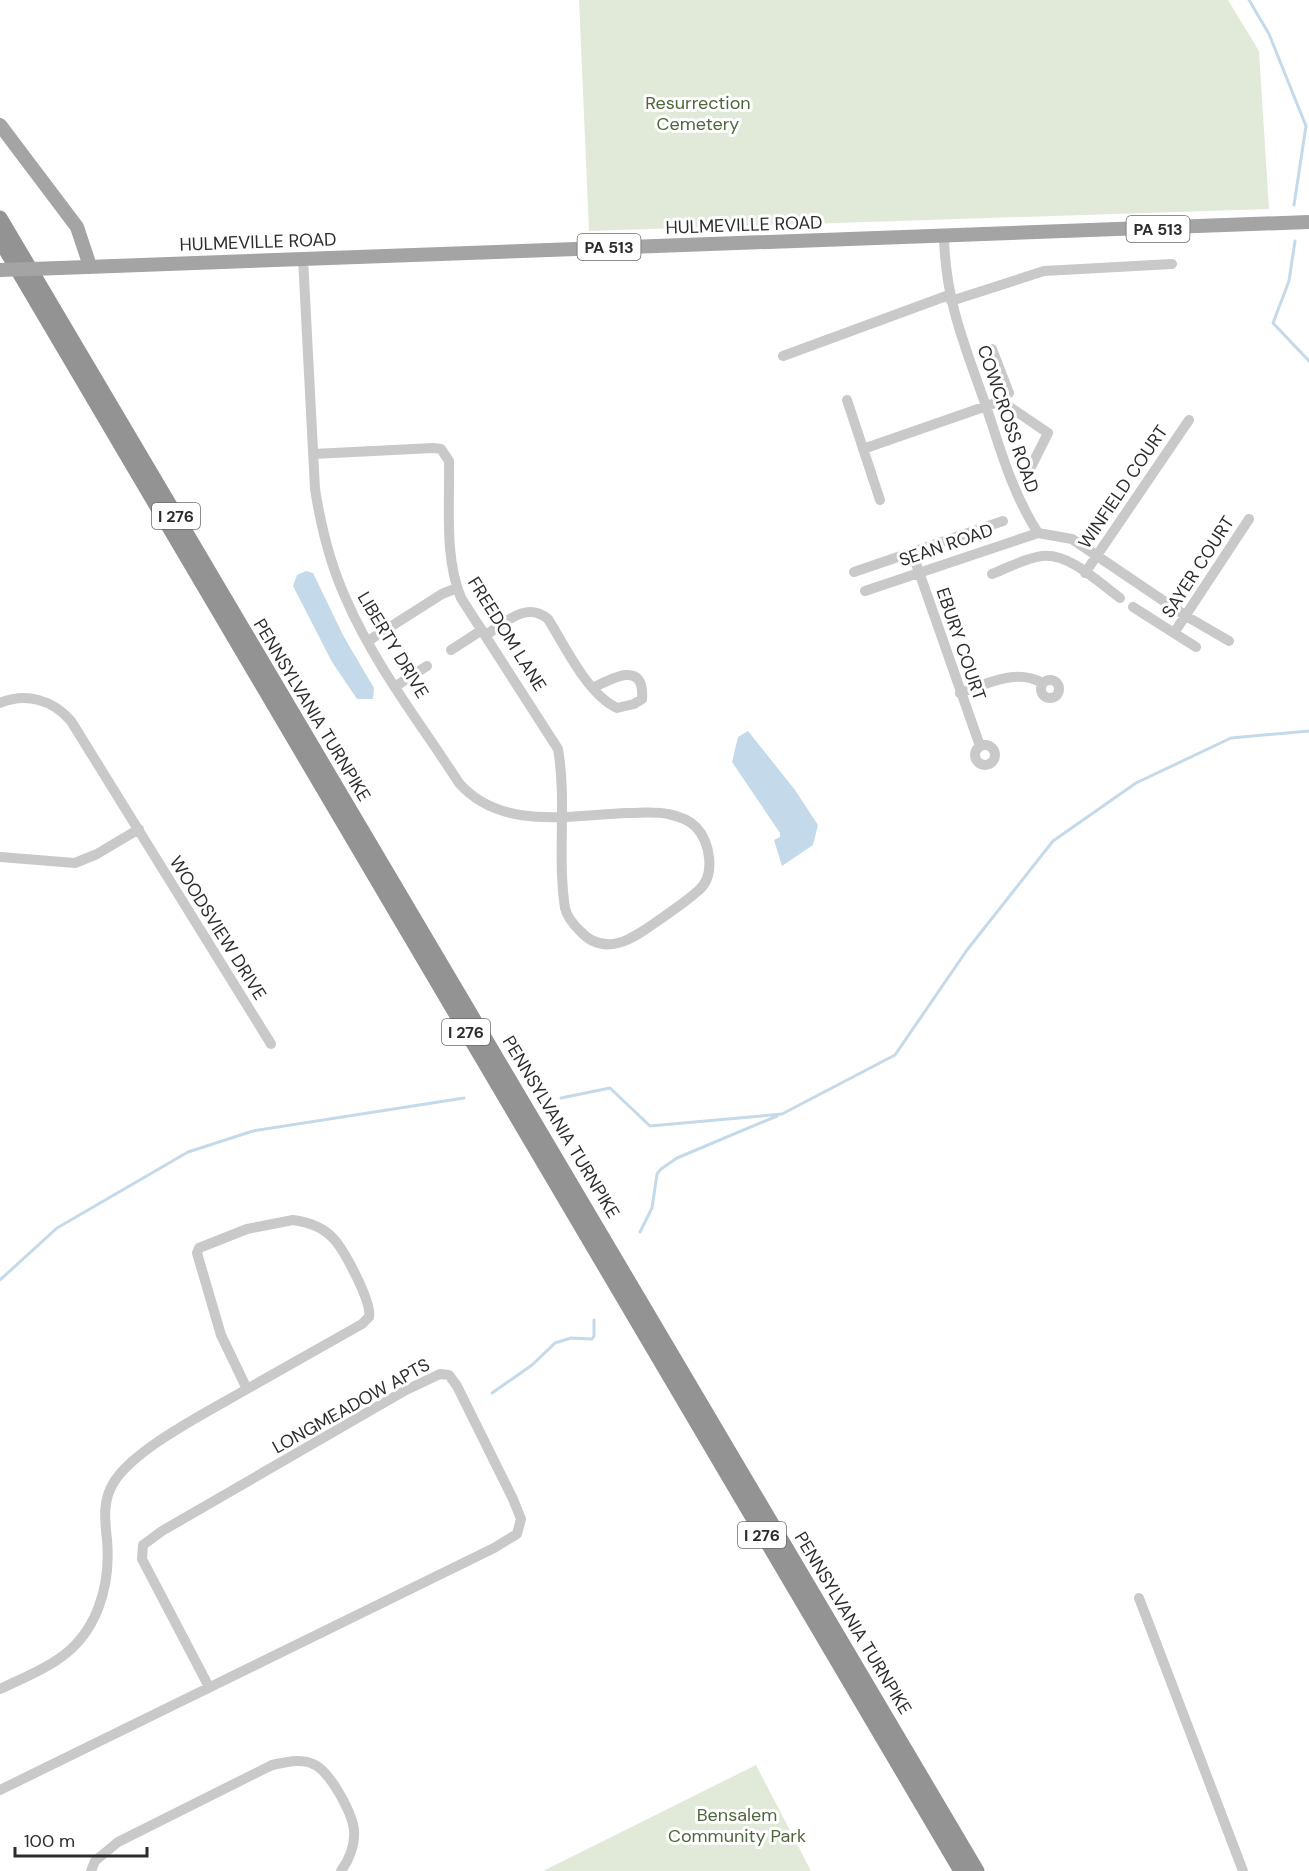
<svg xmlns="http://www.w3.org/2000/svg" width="1309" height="1871" font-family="'DM Sans',sans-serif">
	<rect width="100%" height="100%" fill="#fff"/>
	<!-- green -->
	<path fill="#e1ead9" d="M579,0H1228L1259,51L1269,209L589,231Z
		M756,1765L811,1871H543Z"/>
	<!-- water -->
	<path fill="#c4daea" d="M306,571L313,573L344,637L374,688L373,699H357L332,662L293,586L297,575Z
		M748,731L795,790L818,825L813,845L782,866L774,840L780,837V833L732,762L738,737Z"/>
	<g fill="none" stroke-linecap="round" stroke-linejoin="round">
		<!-- stream -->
		<path stroke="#c4daea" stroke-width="3" d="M1249,0L1269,34L1306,126L1294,205
			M1295,241L1289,281L1273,323L1309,361
			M561,1098L610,1088L650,1126L782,1114L895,1055L967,950L1053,841L1136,783L1231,738L1309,731
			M640,1232L652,1208L657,1174L661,1169L677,1158L777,1116
			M0,1280L57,1228L188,1152L253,1131L464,1098
			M492,1393L532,1365L555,1343L571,1338L592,1339L594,1336V1320"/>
		<!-- minor -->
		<path stroke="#c9c9c9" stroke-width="10" d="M944,235C945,302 966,348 987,409C1001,452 1013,494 1038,533L1072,539L1186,616L1229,641
			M303,258L315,489C321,527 330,564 346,599C374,664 421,724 459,783C501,831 570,815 627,813C640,813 655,811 668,814C678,816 688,819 696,827C710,842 716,875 699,890C687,901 673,910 659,920C635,937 606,959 580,931C574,925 567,917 565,908C557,856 567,801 558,749L461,598C444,556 450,506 449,461L441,449L433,448L313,454
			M951,301L1044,271L1172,264
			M992,349L1009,393L1001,401
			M783,356L949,295
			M847,400L880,500
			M863,449L1001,401L1048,433L1030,469
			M912,552L980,746
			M854,572L1003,521
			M1085,573L1189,420
			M992,574C1008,568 1025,558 1042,556C1070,553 1099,583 1120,598
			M865,591L1038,533
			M1133,607L1196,647
			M1174,633L1249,519
			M486,635C506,622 526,601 548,619C565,646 588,695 617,708L634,704L642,699C645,660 612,678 593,688
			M368,641L442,594L457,588
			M451,650L482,630
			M1041 689a9 9 0 1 1 18 0a9 9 0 1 1-18 0Z
			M396,686L427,666
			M960,693C986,684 1016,668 1042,683
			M0,703C26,692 53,700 71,721L271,1044
			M975 755a10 10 0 1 1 20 0a10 10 0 1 1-20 0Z
			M0,857L75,863L97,854L139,829
			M293,1220C308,1222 321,1226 332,1237C344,1249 372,1302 369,1317L362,1324L247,1389L221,1335L197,1253L199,1248L247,1229Z
			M1139,1598L1243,1871
			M0,1689C19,1680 39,1672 57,1660C97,1634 111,1586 107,1540C105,1520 102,1501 114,1482C135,1448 211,1410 247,1389
			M0,1790L494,1548L517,1534L521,1519L513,1499L457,1386L449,1375L440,1374L406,1390L162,1531L143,1545L142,1559L209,1687
			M91,1871L95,1861L118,1842L272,1765C286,1762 304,1757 317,1766C332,1776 353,1814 354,1831C355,1845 349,1860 341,1871"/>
		<!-- major -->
		<path stroke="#a4a4a4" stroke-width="14" d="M0,125L77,227L90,266
			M60,268L1309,222"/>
		<!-- highway -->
		<path stroke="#939393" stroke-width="15" d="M0,218L977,1871
			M0,240L961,1871"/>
		<!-- major-bridge -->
		<path stroke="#a4a4a4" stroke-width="14" d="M0,270L60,268"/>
	</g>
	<g text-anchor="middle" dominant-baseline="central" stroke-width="6" stroke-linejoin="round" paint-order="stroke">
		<!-- shield labels -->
		<g fill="#fff" stroke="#6b6b6b" stroke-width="1.5">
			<rect x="1126.5" y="216" width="63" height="26" rx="4.5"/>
			<rect x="577.5" y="234" width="63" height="26" rx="4.5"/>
			<rect x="152" y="503" width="48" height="26" rx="4.5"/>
			<rect x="442" y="1019" width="48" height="26" rx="4.5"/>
			<rect x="738" y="1522" width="48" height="26" rx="4.5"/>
		</g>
		<g font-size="16" font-weight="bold" fill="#2c2c2c">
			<text x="1158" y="229">PA 513</text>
			<text x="609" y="247">PA 513</text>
			<text x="176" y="516">I 276</text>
			<text x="466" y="1032">I 276</text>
			<text x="762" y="1535">I 276</text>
		</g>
		<!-- park labels -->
		<g font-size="18" fill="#4d673a" stroke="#fff">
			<text x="698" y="103">Resurrection<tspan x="698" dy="21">Cemetery</tspan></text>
			<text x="737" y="1815">Bensalem<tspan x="737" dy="21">Community Park</tspan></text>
		</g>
		<!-- street labels -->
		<g font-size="18" fill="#2c2c2c" stroke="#fff">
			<text transform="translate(744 225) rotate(-2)">HULMEVILLE ROAD</text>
			<text transform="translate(258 242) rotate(-2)">HULMEVILLE ROAD</text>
			<text transform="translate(1008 419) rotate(71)">COWCROSS ROAD</text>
			<text transform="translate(1123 487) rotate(-56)">WINFIELD COURT</text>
			<text transform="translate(946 545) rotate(-19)">SEAN ROAD</text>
			<text transform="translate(1198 567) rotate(-57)">SAYER COURT</text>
			<text transform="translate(507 634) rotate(58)">FREEDOM LANE</text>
			<text transform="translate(961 644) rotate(71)">EBURY COURT</text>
			<text transform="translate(393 645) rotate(59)">LIBERTY DRIVE</text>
			<text transform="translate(312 710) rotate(59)">PENNSYLVANIA TURNPIKE</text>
			<text transform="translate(218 928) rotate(58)">WOODSVIEW DRIVE</text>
			<text transform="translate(561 1127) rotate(59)">PENNSYLVANIA TURNPIKE</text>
			<text transform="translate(351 1406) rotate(-29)">LONGMEADOW APTS</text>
			<text transform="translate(853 1623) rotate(59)">PENNSYLVANIA TURNPIKE</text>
		</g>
	</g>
	<!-- scale -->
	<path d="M15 1847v9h132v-9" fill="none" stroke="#2c2c2c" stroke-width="3"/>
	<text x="24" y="1847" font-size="18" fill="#2c2c2c" stroke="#ffffff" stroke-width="4.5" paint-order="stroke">100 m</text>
</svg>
